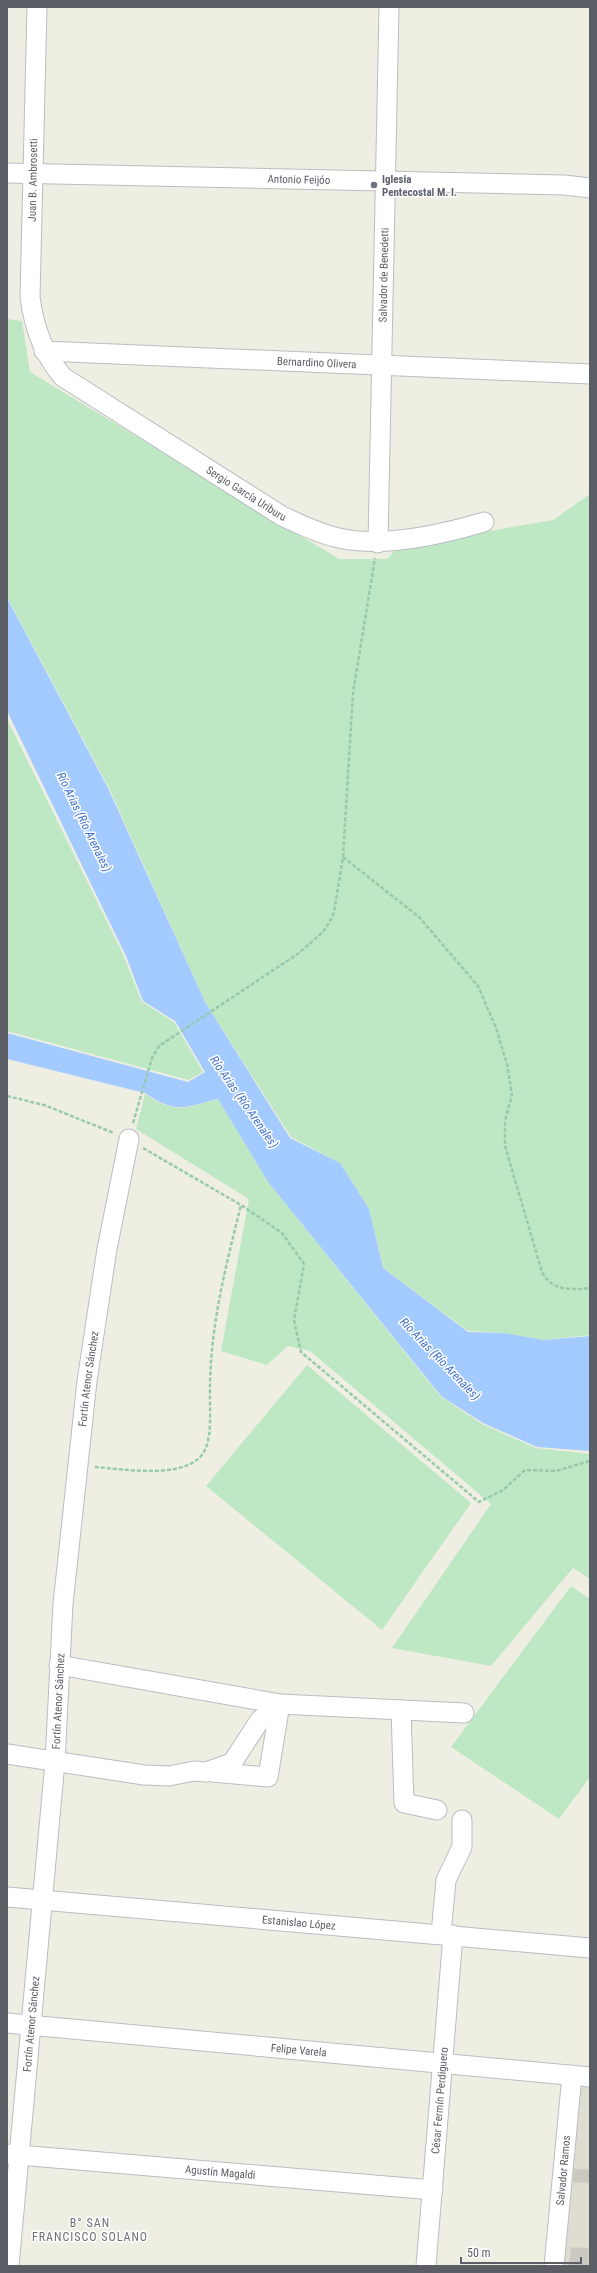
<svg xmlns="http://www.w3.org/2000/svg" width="597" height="2273" font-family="'Roboto Condensed',sans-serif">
	<rect width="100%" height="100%" fill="#efeee3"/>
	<!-- education -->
	<path fill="#dfddd2" d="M575,2078L590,2079V2266H556Z"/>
	<!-- green -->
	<path fill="#bee8c4" d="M7,319L22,321L30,372L339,559H387L398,547L553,520L590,494V1335L543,1340L506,1333L468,1331L383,1268L369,1209L340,1163L291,1137L205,1002L109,788L7,597Z
		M7,719L122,952L142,1002L174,1022L203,1072L188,1080L7,1031Z
		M145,1094C176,1115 185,1108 218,1099L268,1182L440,1396L482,1424L536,1448L590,1454V1579L573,1568L491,1666L392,1648L491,1504L310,1351L288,1346L267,1365L221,1351L249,1199L136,1129Z
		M307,1365L471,1503L382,1630L206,1486Z
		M571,1586L590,1599V1777L559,1819L451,1747Z"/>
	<!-- water -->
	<path fill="#a3cbff" d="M7,598L108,788L205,1002L290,1138L340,1163L369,1209L383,1268L468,1332L505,1333L543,1340L590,1336V1451L537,1447L483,1423L441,1396L268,1182L218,1099C184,1107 177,1115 145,1093L7,1059V1033L188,1082L205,1072L175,1021L143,1001L126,956L7,711Z"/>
	<!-- building -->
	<path fill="#cac8c0" stroke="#d4d0c1" d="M574,2169L590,2170V2183L573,2182Z
		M571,2247L589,2249L588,2266H569Z"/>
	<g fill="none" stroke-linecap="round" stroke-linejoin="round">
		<!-- minor casing -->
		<g stroke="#bbbcc3" stroke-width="21">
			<g id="minor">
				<path id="s1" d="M37,7L30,297C34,328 43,354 63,377L282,516C300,524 319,534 339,538C384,548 440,535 484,522"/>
				<path id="s2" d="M7,173L564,185L590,188"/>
				<path id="s3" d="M44,351L590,374"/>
				<path id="s4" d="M378,543L389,7"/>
				<path d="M59,1665L280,1704L268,1777L212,1772"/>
				<path d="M401,1710L404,1803L437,1810"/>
				<path d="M7,1754L144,1775L169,1776L194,1771L206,1772L232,1763L260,1720L280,1704L464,1713"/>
				<path id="s5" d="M7,1897L590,1948"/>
				<path d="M441,1934L446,1880L462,1847V1820"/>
				<path id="s6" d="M7,2023L590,2077"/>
				<path id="s7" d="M7,2154L433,2190"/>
				<path id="s8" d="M9,2266L55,1762L63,1604L87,1381L107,1249L129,1139"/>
				<path id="s9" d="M426,2266L453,1935"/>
				<path id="s10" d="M554,2266L572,2075"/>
			</g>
		</g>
		<!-- path -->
		<path stroke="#97c9ac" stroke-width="2.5" stroke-dasharray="4 2" stroke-linecap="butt" d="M343,857L419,917L478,986L496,1028L507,1064L512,1095L505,1121V1146L542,1272C552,1291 570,1290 590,1288
			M7,1096L44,1105L114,1133
			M133,1123L152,1058L159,1046L299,953L323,932L330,921L334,912L343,857L353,693L375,558
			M143,1148L241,1205L282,1233L304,1264L294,1320L301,1352L479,1502L503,1490L525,1470L556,1471L590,1461
			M95,1467C122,1469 181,1479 201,1456C214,1442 209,1404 210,1385C211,1323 226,1265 241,1205"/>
		<!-- minor -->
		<use href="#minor" stroke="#fff" stroke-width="19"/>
	</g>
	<!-- markers -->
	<circle fill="#6b7280" stroke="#fff" stroke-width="1.5" cx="374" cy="185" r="4"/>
	<g text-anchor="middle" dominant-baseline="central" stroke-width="3" stroke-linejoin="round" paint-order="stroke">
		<!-- street labels -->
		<g font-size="11" fill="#5b5e65" stroke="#fff">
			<text stroke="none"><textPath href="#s2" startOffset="292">Antonio Feijóo</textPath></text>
			<text transform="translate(33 180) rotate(-89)">Juan B. Ambrosetti</text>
			<text stroke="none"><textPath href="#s4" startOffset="268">Salvador de Benedetti</textPath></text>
			<text stroke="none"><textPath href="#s3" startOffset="273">Bernardino Olivera</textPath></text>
			<text stroke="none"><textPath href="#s1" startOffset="595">Sergio García Uriburu</textPath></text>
			<text stroke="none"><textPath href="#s8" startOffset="891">Fortín Atenor Sánchez</textPath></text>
			<text stroke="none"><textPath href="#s8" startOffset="567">Fortín Atenor Sánchez</textPath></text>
			<text stroke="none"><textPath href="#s5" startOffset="293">Estanislao López</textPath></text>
			<text stroke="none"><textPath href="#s8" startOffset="243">Fortín Atenor Sánchez</textPath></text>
			<text stroke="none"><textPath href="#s6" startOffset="293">Felipe Varela</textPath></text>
			<text stroke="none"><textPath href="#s9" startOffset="166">César Fermín Perdiguero</textPath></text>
			<text stroke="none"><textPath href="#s10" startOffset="96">Salvador Ramos</textPath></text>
			<text stroke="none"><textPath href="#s7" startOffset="214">Agustín Magaldi</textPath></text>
		</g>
		<!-- worship labels -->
		<g font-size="11" font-weight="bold" fill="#5b616d" stroke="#fff" text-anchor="start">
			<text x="382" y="179">Iglesia<tspan x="382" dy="13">Pentecostal M. I.</tspan></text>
		</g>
		<!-- water labels -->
		<g font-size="12" font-style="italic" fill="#3f70c9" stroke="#fff">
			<text transform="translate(84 822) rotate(64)">Río Arias (Río Arenales)</text>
			<text transform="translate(244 1102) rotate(55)">Río Arias (Río Arenales)</text>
			<text transform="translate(440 1359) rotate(46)">Río Arias (Río Arenales)</text>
		</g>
		<!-- neighbourhood labels -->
		<g font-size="12" letter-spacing="1" fill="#6c7077" stroke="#fff">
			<text x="90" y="2223">B° SAN<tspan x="90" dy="14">FRANCISCO SOLANO</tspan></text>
		</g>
	</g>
	<!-- border -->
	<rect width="597" height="2273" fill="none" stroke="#5b5e65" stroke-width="16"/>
	<!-- scale -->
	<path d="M461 2257v6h120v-6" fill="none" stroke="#5b5e65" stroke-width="2"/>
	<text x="467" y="2257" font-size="12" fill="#5b5e65" stroke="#ffffff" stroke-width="3" paint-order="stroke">50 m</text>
</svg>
